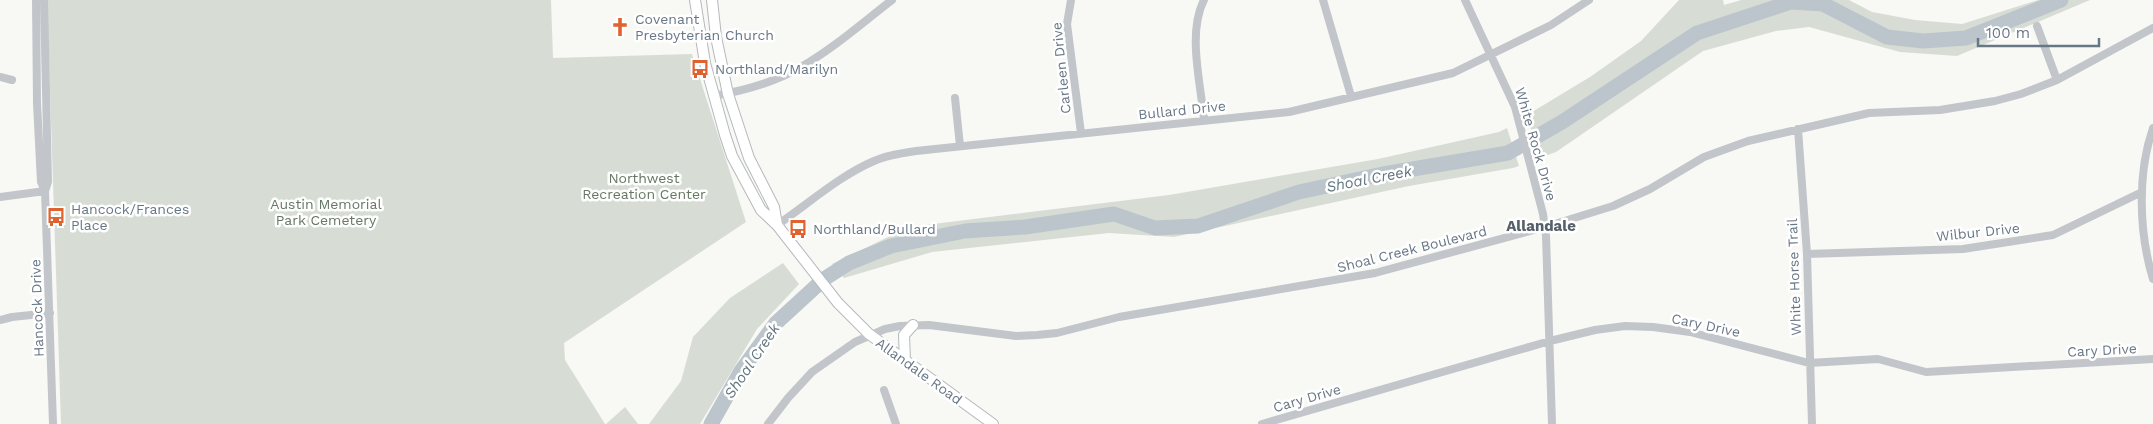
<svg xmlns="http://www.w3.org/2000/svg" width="2153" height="424" font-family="'Work Sans',sans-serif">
	<rect width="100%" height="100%" fill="#f8f8f5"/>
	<!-- green -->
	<path fill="#d7ddd5" d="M47,0H551L553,58L692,54L746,222L564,343L565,360L605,424H61Z
		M1679,0H1723L1724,5L1741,0H1849L1872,12L1915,20L1962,24L2038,0H2090L1957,56L1900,52L1809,27L1776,31L1703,51L1556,152L1539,158L1527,115L1590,77L1641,41Z
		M1507,128L1519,166L1513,168L1409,186L1174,237L1109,233L932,252L844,278L832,264L909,227L1169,195L1378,159L1499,132Z
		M783,263L799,284L757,329L700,424H649L681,381L693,337L730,298Z
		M625,407L638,424H606Z"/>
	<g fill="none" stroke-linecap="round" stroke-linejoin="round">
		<!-- river -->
		<path stroke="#bcc5cb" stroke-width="15" d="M711,424L741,371L776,323L824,279L849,263L891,246L965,231L1025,227L1114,214L1155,228L1198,226L1299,192L1383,174L1508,153L1562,122L1697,33L1791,2L1823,4L1887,37L1923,41L1966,38L2061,0"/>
		<!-- major casing -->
		<g stroke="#b5b9bd" stroke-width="12">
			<path id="major" d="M695,0L705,63L725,135L732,156L761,210L777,225L838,303L869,334L993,424
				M712,0L716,37L728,94L749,158L774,207L777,225
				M905,361L904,335L913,325"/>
		</g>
		<!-- minor -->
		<path stroke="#c2c5c9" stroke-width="8" d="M36,0L37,103L41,182L45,191
			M44,0L48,182L45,191L53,424
			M1071,0L1067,24L1081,133
			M1204,0C1187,33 1201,84 1204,120
			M1323,0L1351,96
			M1465,0L1515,107L1543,214L1546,236L1552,424
			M2037,26L2057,80
			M0,77L12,80
			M713,96C743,91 775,82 801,67C834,48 862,23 892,0
			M955,98L960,146
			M2153,128C2137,174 2139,233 2153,279
			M1798,129L1807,254L1812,424
			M0,197L45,191
			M777,225C808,204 839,176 874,161C887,155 902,153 916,151L1289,112L1453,73L1551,25L1589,0
			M1807,254L1963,249L2053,235L2142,192
			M0,320L12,317L50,313
			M884,390L896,424
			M768,424L788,398L812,372L855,342L885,329L900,326L929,325L1016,336L1037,335L1057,333L1119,317L1375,273L1545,227L1613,206L1650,189L1704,157L1748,141L1869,113L1940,110L1995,101L2021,94L2057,80L2153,28
			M1262,424L1550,341L1595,330L1625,326L1653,327L1690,332L1809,363L1878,359L1926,372L2153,359"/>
		<!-- major -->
		<use href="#major" stroke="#fff" stroke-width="10"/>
	</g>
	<!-- icons -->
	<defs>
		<g id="church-bare" transform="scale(1.5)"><path d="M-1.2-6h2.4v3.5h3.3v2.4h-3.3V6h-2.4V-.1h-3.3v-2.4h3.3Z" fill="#df622f" stroke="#fff" stroke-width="2.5" paint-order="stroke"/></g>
		<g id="bus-bare" transform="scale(1.5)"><path d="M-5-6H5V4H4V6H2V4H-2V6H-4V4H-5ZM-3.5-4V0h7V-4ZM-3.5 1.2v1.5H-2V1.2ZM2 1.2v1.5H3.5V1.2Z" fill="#df622f" stroke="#fff" stroke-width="2.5" paint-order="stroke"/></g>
	</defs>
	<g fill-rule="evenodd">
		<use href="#church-bare" x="620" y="27"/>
		<use href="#bus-bare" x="700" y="69"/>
		<use href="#bus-bare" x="56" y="217"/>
		<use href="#bus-bare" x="798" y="229"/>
	</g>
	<g text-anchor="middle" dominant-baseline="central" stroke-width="5" stroke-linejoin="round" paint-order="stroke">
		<!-- poi labels -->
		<g font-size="14" fill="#687786" stroke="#fff" text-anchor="start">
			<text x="635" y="19">Covenant<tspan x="635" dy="16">Presbyterian Church</tspan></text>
			<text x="715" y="69">Northland/Marilyn</text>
			<text x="71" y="209">Hancock/Frances<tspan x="71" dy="16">Place</tspan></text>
			<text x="813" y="229">Northland/Bullard</text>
		</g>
		<!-- street labels -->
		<g font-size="14" fill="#687786" stroke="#fff">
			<text transform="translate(1061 68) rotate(-96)">Carleen Drive</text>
			<text transform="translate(1182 110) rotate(-6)">Bullard Drive</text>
			<text transform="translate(1536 144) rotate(74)">White Rock Drive</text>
			<text transform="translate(1978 232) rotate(-6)">Wilbur Drive</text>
			<text transform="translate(1412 249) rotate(-14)">Shoal Creek Boulevard</text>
			<text transform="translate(1794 277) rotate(-92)">White Horse Trail</text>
			<text transform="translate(37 308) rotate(-92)">Hancock Drive</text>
			<text transform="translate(1706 325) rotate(12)">Cary Drive</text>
			<text transform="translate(2102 350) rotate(-3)">Cary Drive</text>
			<text transform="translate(919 371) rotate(36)">Allandale Road</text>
			<text transform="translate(1307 398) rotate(-16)">Cary Drive</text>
		</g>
		<!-- park labels -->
		<g font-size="14" fill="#667863" stroke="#fff">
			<text x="644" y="178">Northwest<tspan x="644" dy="16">Recreation Center</tspan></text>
			<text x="326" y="204">Austin Memorial<tspan x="326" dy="16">Park Cemetery</tspan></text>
		</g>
		<!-- water labels -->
		<g font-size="15" font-style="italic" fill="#637781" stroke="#fff">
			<text transform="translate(1369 179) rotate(-11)">Shoal Creek</text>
			<text transform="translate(752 361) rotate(-56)">Shoal Creek</text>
		</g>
		<!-- neighbourhood labels -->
		<g font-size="15" font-weight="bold" fill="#56606b" stroke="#fff">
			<text x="1541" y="226">Allandale</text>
		</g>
	</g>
	<!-- scale -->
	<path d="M1978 38v8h121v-8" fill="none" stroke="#687786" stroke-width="2.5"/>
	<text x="1986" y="38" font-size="15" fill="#687786" stroke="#ffffff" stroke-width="4" paint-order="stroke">100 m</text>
</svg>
